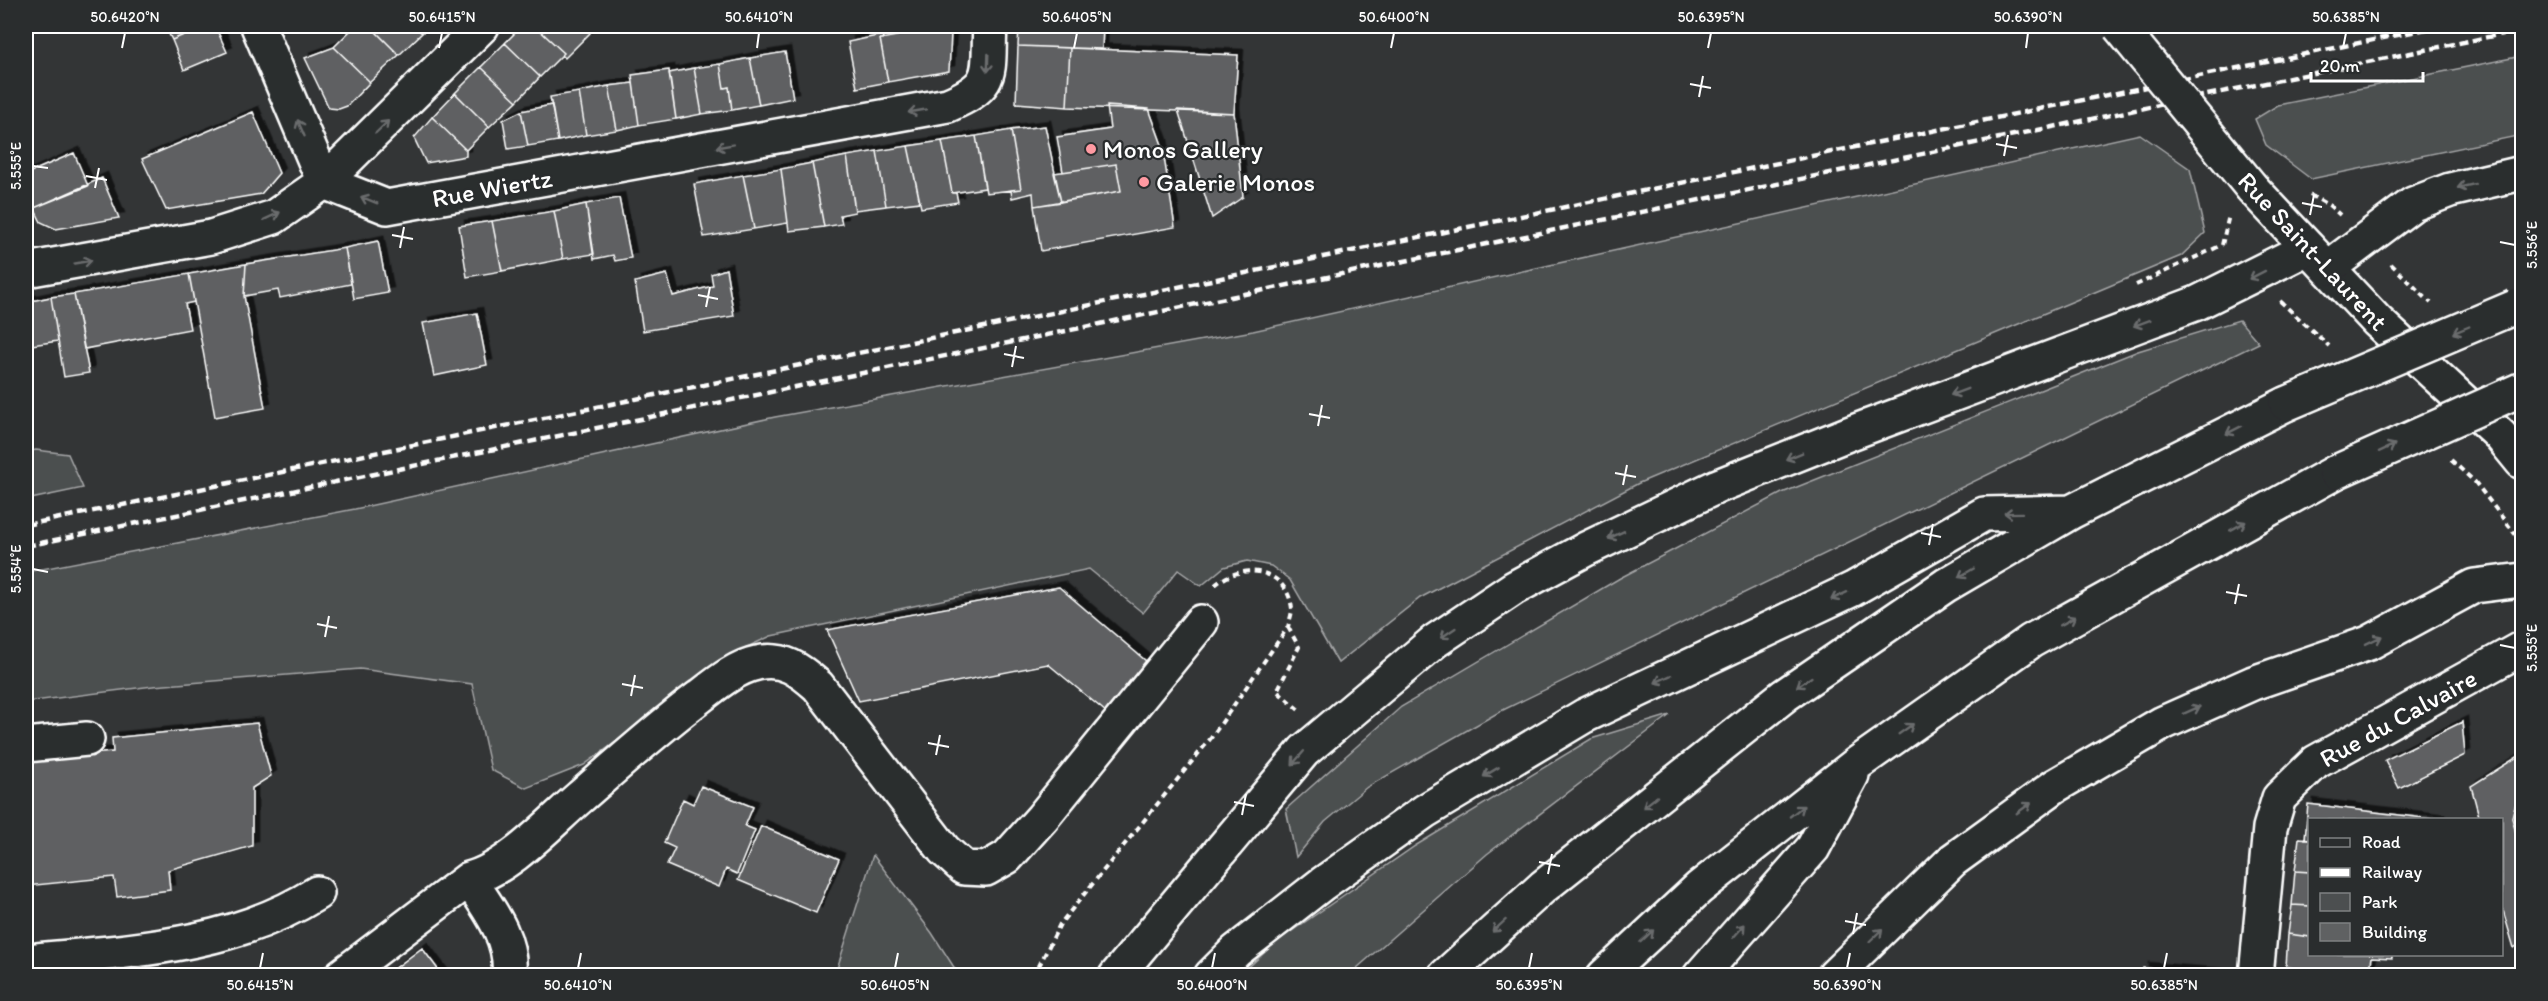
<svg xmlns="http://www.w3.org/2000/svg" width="2548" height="1001" font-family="Itim,sans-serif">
	<defs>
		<filter id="shadow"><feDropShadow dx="5.5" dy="-5.5" stdDeviation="0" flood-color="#0009"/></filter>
	</defs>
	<rect width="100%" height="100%" fill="#333536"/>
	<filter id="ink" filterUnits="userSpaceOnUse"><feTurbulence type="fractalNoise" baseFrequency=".0167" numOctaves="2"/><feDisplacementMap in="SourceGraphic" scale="12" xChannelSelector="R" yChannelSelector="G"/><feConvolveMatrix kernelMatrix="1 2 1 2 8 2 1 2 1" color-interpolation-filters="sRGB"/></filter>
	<g filter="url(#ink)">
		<!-- green -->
		<path fill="#4c4f50" stroke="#a6a7a8" stroke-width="1.5" d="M2522,56V135L2311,179L2266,145L2255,119L2278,105Z
			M2140,134L2190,169L2205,233L2181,256L1639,483L1420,598L1338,663L1290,580L1271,566L1247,561L1224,567L1201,586L1178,570L1143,613L1089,569L771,636L745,648L584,765L526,788L491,770L472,684L360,669L153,686L26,702V572L355,509L775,417L1253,331Z
			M2239,320L2259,343L1501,711L1367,787L1325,822L1296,857L1286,809L1401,707L1620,578L1782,493L2138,351Z
			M36,450L68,454L83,488L26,500V452Z
			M1670,715L1487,854L1349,975H1240L1276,942L1415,846L1591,739Z
			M873,855L932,933L959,975H835Z"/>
		<!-- building -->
		<path fill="#5f6162" stroke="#fff" stroke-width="1.5" filter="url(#shadow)" d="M165,26H205L172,40Z
			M205,26H215L227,52L184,70L172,40Z
			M355,26H370L399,55L370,82L334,47Z
			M370,26H414L422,33L399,55Z
			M414,26H429L422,33Z
			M522,26H535L564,53L540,77L505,43Z
			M535,26H583L590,33L565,58L562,55L564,53Z
			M895,26H901V29L951,33L949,71L888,82L880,39L897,36Z
			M901,26H952L951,33L901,29Z
			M1019,26H1103L1102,49L1018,46Z
			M882,35L883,39H880L888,82L857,88L848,42Z
			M505,43L540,77L517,101L481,67Z
			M1018,46L1070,48L1067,107L1016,103Z
			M334,47L370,82L347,106L339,109L329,108L305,58Z
			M1070,48L1238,55L1234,113L1067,107Z
			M785,52L793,98L759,105L750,58Z
			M750,58L759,105L732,110L729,87L724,88L720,64Z
			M720,64L724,88L729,87L732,110L702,114L694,68Z
			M481,67L517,101L489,127L455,93Z
			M694,68L702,114L676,119L669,73Z
			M669,70L676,119L639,125L632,75Z
			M633,83L639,125L617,130L609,86Z
			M609,86L617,130L586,135L579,92Z
			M579,92L586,135L558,141L550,97Z
			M455,93L489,127L466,150L432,117Z
			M552,105L558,141L528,146L521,111Z
			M1107,106L1149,109L1162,145L1175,227L1041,251L1034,206L1121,191L1116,164L1063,172L1057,137L1110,129Z
			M1178,110L1234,113L1243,197L1212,218Z
			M521,111L528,146L508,149L503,120Z
			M253,112L279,173L261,194L166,210L142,159Z
			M432,117L466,150V156L426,163L414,138Z
			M1045,126L1061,202L1034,206L1033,193L1012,198L1011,190L1021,189L1011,130Z
			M1011,130L1021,189L986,193L976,136Z
			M976,136L985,188L952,193L942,141Z
			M942,141L952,193H956L958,202L921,208L908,146Z
			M908,146L920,202L886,206L877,151Z
			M877,151L886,206L855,210L847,156Z
			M74,153L88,186L34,208L26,187V174Z
			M847,156L855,212L840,215L842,224L824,227L812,163Z
			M812,163L824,227L789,231L781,169Z
			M1116,164L1121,191L1061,202L1054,173Z
			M781,169L788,223L754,229L743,175Z
			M743,175L754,229L704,237L694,184Z
			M102,178L119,218L56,229L41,222L34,208Z
			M619,198L631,258L615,261L613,255L594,259L586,204Z
			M586,204L594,254L563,259L554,211Z
			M554,211L563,259L502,271L492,221Z
			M492,221L502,271L467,277L459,226Z
			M378,241L388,293L354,299L345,248Z
			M345,248L351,284L280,298L278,290L244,296L246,264Z
			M246,264L244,296L265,408L215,417L189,274Z
			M726,269L734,316L643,331L635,282L667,274L673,296L713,286L711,274Z
			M189,274L194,302L185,304L190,329L84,349L74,294Z
			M74,294L89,373L64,377L51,297Z
			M51,297L58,341L32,345L26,302Z
			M477,313L487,365L434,376L423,323Z
			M1059,587L1146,661L1106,712L1048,664L859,701L827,630Z
			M2462,722L2465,755L2399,788L2385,760Z
			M257,723L271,776L252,788V846L168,870L170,890L117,897L114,877L26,886V760L113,752L112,738Z
			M2522,754V796L2517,799L2512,818L2522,856V942L2514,948L2502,907V820H2480L2471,786Z
			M701,786L753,807L745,826L755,830L737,874L726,869L719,887L667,865L675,848L664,843L683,799L693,804Z
			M2308,804L2441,820H2310V839H2305Z
			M761,826L839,859L816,913L738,880Z
			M2299,838L2310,839V872L2295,871Z
			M2295,871L2310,872V906L2292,905Z
			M2292,905L2310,906V937L2288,934Z
			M2288,934L2310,937V954H2392V958L2372,957L2369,976L2286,967Z
			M422,948L443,976H385Z
			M2286,967L2368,976H2285Z
			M2143,968L2217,974L2143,976Z"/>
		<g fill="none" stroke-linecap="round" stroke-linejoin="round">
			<!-- minor casing -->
			<g stroke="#fff" stroke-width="38">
				<path id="minor" d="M258,26L324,182
					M324,182L387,207L948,105C997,84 987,73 990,26
					M2252,188L2377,321L2500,435L2522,462
					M26,270L211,237L274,217L324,182L482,26
					M26,745L87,739
					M469,879C488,908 513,938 509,976
					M26,961C124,951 231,948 317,893
					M341,976L469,879C508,869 548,825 579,798C618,764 657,729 698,698C715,685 736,667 757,663C783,657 800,670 818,686L944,850L964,868L986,869L1007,857L1042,818L1201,622
					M2256,976L2270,828L2279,798L2316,762L2522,648"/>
			</g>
			<!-- highway casing -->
			<g stroke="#fff" stroke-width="38">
				<path id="highway" d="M2328,268L2413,204L2450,190L2522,173
					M1116,976L1304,751L1435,641L1514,588L1586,549L1718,486L1848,434L2197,303L2308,248
					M1211,976L1236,951L1322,884L1425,811L1584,716L1853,589L1984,514L2069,512
					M1445,976L1543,887L1785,695L1946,585L2071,512L2286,404
					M1604,976L1699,888L1858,763L2031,641L2336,472
					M1700,976L1813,848L1852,775
					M1834,976L1953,860L2055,786L2163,723L2253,683L2369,643L2474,586L2522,580"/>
			</g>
			<!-- path -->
			<path stroke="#fff" stroke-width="4" stroke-dasharray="6 4.5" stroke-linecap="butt" d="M2310,195L2330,206L2340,215
				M2222,245L2229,215
				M2391,264L2431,303
				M2136,285L2222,245
				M2280,301L2329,346
				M2451,460L2475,482L2522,543
				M1288,627L1299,647L1277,691L1299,710
				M1034,976L1060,924L1211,738L1288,627C1289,622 1292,614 1292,609C1287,566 1238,561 1212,588"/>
			<!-- minor -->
			<use href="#minor" stroke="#2a2d2e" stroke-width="33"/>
			<!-- highway -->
			<use href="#highway" stroke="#2a2d2e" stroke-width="33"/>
			<!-- rail -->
			<path stroke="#fff" stroke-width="4.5" stroke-dasharray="9 4.5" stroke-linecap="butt" d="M26,525L2441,26
				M26,546L2522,30"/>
			<!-- minor-bridge casing -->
			<g stroke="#fff" stroke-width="38" stroke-linecap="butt">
				<path id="minor-bridge" d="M2119,26L2252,188"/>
			</g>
			<!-- highway-bridge casing -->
			<g stroke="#fff" stroke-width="38" stroke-linecap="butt">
				<path id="highway-bridge" d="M2286,404L2515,307
					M2336,472L2522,389"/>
			</g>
			<!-- minor-bridge -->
			<use href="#minor-bridge" stroke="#2a2d2e" stroke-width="33"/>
			<!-- highway-bridge -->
			<use href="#highway-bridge" stroke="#2a2d2e" stroke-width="33"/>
		</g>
		<!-- one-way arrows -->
		<defs><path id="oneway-shaft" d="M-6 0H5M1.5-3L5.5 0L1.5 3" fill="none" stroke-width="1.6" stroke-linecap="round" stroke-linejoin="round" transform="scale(1.5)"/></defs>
		<g stroke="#6a6c6d">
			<use href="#oneway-shaft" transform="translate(988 63) rotate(92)"/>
			<use href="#oneway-shaft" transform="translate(917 111) rotate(170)"/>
			<use href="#oneway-shaft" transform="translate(382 127) rotate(-44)"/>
			<use href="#oneway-shaft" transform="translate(301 128) rotate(-113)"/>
			<use href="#oneway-shaft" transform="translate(725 146) rotate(170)"/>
			<use href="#oneway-shaft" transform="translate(2466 186) rotate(167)"/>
			<use href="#oneway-shaft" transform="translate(369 200) rotate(-158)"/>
			<use href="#oneway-shaft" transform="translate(272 216) rotate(-25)"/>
			<use href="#oneway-shaft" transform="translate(83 262) rotate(-10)"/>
			<use href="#oneway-shaft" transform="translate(2257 275) rotate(153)"/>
			<use href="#oneway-shaft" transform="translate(2142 323) rotate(159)"/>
			<use href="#oneway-shaft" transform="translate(2461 330) rotate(157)"/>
			<use href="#oneway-shaft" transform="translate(1959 392) rotate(159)"/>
			<use href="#oneway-shaft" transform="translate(2234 430) rotate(153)"/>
			<use href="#oneway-shaft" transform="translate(2387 448) rotate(-25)"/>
			<use href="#oneway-shaft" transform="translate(1794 456) rotate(158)"/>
			<use href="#oneway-shaft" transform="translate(2013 513) rotate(179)"/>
			<use href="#oneway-shaft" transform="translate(2238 526) rotate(-29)"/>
			<use href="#oneway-shaft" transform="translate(1616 535) rotate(155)"/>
			<use href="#oneway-shaft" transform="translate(1966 573) rotate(150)"/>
			<use href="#oneway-shaft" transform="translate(1839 596) rotate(155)"/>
			<use href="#oneway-shaft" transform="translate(2068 621) rotate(-29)"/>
			<use href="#oneway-shaft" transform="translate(1448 633) rotate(146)"/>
			<use href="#oneway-shaft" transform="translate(2374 640) rotate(-26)"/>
			<use href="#oneway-shaft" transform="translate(1663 679) rotate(155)"/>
			<use href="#oneway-shaft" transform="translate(1804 682) rotate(146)"/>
			<use href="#oneway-shaft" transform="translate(2192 710) rotate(-24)"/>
			<use href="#oneway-shaft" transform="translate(1906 729) rotate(-35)"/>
			<use href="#oneway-shaft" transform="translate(1298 758) rotate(131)"/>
			<use href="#oneway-shaft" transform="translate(1491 772) rotate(149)"/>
			<use href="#oneway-shaft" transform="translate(1650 802) rotate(142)"/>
			<use href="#oneway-shaft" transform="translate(2024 808) rotate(-36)"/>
			<use href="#oneway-shaft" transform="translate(1797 811) rotate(-38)"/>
			<use href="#oneway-shaft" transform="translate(1499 926) rotate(138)"/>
			<use href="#oneway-shaft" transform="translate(1739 931) rotate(-49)"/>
			<use href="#oneway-shaft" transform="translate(1876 935) rotate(-44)"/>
			<use href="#oneway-shaft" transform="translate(1647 936) rotate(-43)"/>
		</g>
	</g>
	<!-- ticks -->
	<path fill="none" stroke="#fff" stroke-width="2" d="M122,48L125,33M439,48L442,33M757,48L759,33M1074,48L1077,33M1391,48L1394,33M1708,48L1711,33M2026,48L2028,33M2343,48L2346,33M1690,84L1711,88M1699,97L1703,76M1996,144L2017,148M2004,156L2008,135M33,166L48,168M86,176L107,180M95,188L99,168M2302,203L2322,207M2310,215L2314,195M392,235L413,239M2500,242L2515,245M400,248L404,227M698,295L718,299M706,307L710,287M1004,354L1024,358M1012,367L1016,346M1309,414L1330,418M1318,426L1322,405M1615,473L1636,477M1623,485L1627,465M1921,533L1941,537M1929,545L1933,524M33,569L48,572M2226,592L2247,596M2235,604L2239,584M317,624L337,628M325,637L329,616M2500,645L2515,648M622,684L643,688M631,696L635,675M928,743L949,747M936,755L940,735M1234,802L1254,806M1242,815L1246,794M1539,862L1560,866M1548,874L1552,854M1845,921L1866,925M1853,934L1857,913M260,968L263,953M578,968L581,953M895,968L898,953M1212,968L1215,953M1529,968L1532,953M1847,968L1850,953M2164,968L2167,953"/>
	<!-- markers -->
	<g fill="#ff9aa2" stroke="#2a2d2e" stroke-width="2">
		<circle cx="1091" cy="149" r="6"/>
		<circle cx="1144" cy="182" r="6"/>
	</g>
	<g text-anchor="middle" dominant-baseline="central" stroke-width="4.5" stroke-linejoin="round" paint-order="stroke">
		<!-- poi labels -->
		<g font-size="26" fill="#fff" stroke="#2a2d2e" text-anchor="start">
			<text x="1103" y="149">Monos Gallery</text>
			<text x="1156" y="182">Galerie Monos</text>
		</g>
		<!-- street labels -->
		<g font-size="26" fill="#fff" stroke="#2a2d2e">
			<text transform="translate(492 188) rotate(-10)">Rue Wiertz</text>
			<text transform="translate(2313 251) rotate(47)">Rue Saint-Laurent</text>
			<text transform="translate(2398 718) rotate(-29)">Rue du Calvaire</text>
		</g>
	</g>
	<!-- margin -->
	<rect width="2548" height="1001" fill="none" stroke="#2a2d2e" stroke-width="66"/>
	<!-- legend -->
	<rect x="2308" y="818" width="195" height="138" fill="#2a2d2e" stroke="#7f8182" stroke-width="1.5"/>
	<rect x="2320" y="838" width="30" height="9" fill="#2a2d2e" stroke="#7f8182" stroke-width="1.5"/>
	<text x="2362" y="848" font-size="18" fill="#ffffff">Road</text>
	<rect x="2320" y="868" width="30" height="9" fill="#ffffff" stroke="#7f8182" stroke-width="1.5"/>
	<text x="2362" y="878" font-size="18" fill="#ffffff">Railway</text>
	<rect x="2320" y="893" width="30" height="18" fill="#4c4f50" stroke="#7f8182" stroke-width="1.5"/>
	<text x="2362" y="908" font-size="18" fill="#ffffff">Park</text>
	<rect x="2320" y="923" width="30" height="18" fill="#5f6162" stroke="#7f8182" stroke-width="1.5"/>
	<text x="2362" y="938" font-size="18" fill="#ffffff">Building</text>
	<!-- scale -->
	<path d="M2311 72v9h112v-9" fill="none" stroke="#ffffff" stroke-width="3"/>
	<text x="2320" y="72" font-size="18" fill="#ffffff" stroke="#2a2d2e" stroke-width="4.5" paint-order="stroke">20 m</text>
	<rect x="33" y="33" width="2482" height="935" fill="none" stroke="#fff" stroke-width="2"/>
	<g font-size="15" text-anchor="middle" fill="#fff">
		<text x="125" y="22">50.6420°N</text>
		<text x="442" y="22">50.6415°N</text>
		<text x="759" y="22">50.6410°N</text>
		<text x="1077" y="22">50.6405°N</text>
		<text x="1394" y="22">50.6400°N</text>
		<text x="1711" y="22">50.6395°N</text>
		<text x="2028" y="22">50.6390°N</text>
		<text x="2346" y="22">50.6385°N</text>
		<text transform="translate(16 166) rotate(-90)" y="5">5.555°E</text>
		<text transform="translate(2532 245) rotate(-90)" y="5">5.556°E</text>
		<text transform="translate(16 569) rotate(-90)" y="5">5.554°E</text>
		<text transform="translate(2532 648) rotate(-90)" y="5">5.555°E</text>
		<text x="260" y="990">50.6415°N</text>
		<text x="578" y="990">50.6410°N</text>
		<text x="895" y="990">50.6405°N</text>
		<text x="1212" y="990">50.6400°N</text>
		<text x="1529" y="990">50.6395°N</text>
		<text x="1847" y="990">50.6390°N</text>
		<text x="2164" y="990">50.6385°N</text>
	</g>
</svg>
